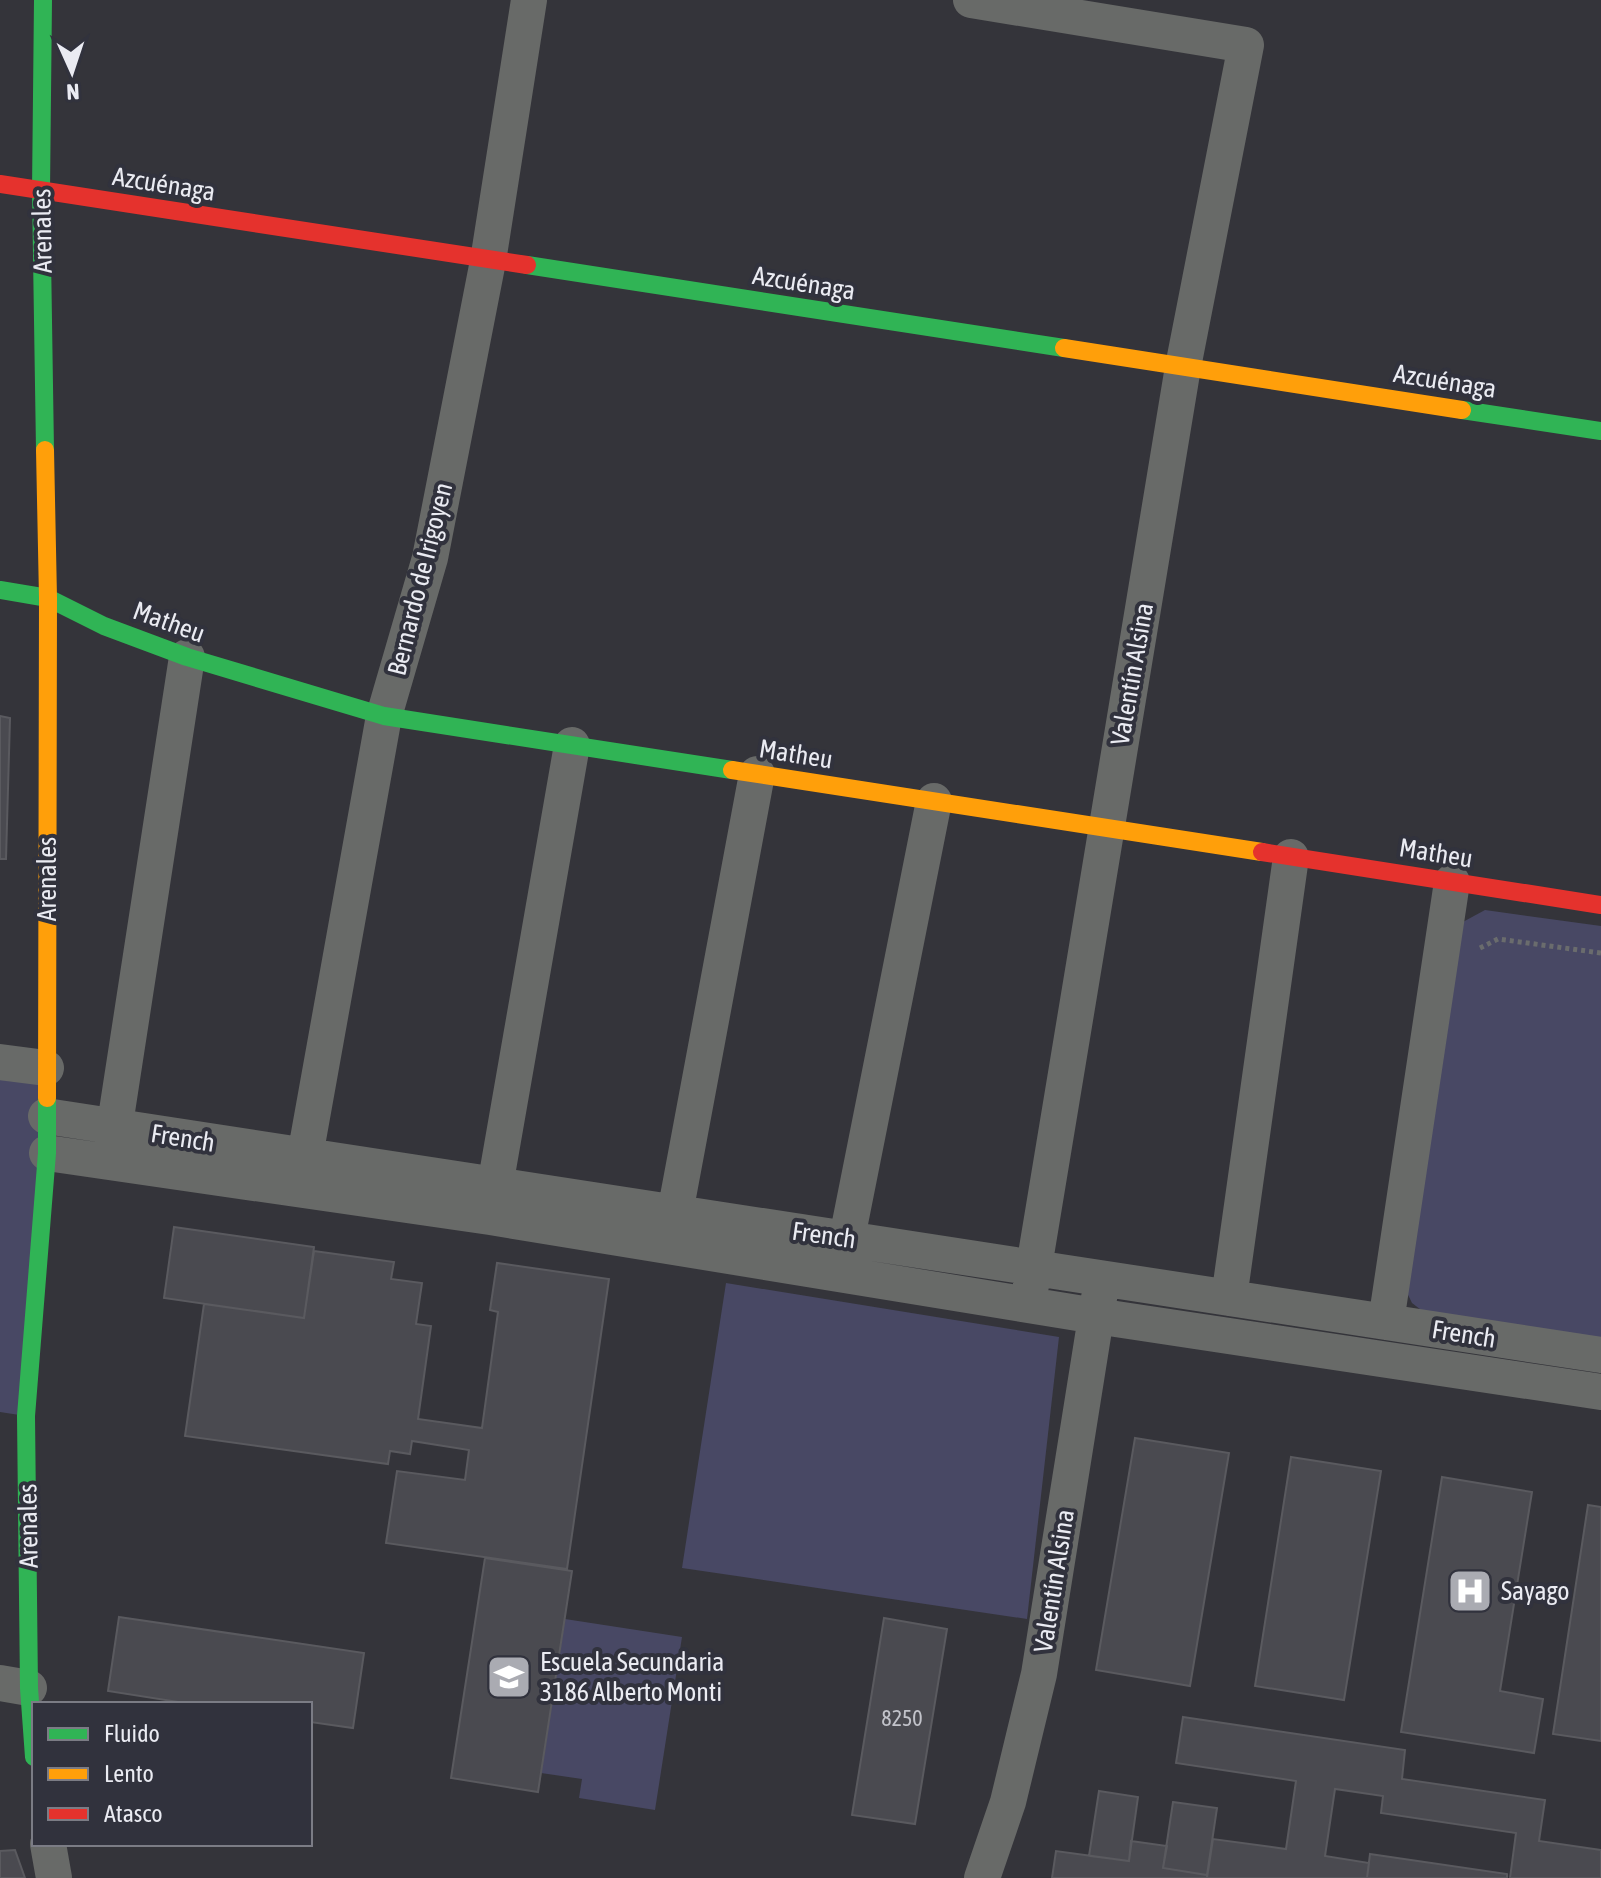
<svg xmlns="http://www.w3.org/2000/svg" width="1601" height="1878" font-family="'Asap Condensed',sans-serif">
	<rect width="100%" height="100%" fill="#34343a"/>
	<!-- green -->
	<path fill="#484864" d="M1485,910L1601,926V1344L1429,1316L1412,1303L1400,1278L1461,923Z
		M0,1062L46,1068L26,1416L0,1412Z
		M726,1283L1059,1337L1027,1619L682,1568Z
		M565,1619L682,1637L655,1810L579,1798L582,1779L541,1773Z"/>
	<!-- building -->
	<path fill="#4a4a50" stroke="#5a5a5f" stroke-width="2" d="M0,716L10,718L6,859H0Z
		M174,1227L314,1247L304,1318L164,1298Z
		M314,1251L394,1262L391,1279L422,1283L416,1324L431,1326L418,1419L482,1428L498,1312L490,1310L497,1263L609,1279L567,1569L386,1543L397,1471L465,1480L469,1450L412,1441L410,1454L390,1451L388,1464L185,1436L204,1304L304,1318Z
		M1135,1438L1229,1453L1190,1686L1096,1670Z
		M1291,1457L1381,1471L1344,1700L1255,1686Z
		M1442,1477L1532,1492L1500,1691L1543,1699L1534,1753L1401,1732Z
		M1588,1505L1601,1507V1741L1553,1734Z
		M485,1558L572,1571L538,1792L451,1778Z
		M119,1617L364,1653L353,1728L310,1722V1704H191L108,1691Z
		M884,1618L947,1629L915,1824L852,1815Z
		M1183,1717L1405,1750L1402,1779L1545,1800L1539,1841L1601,1850V1878H1510L1516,1833L1381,1813L1383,1796L1335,1789L1325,1856L1369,1863L1367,1878H1207L1213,1839L1286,1849L1296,1781L1176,1763Z
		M1099,1791L1138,1797L1129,1861L1089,1856Z
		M1173,1802L1217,1808L1207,1875L1163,1868Z
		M1131,1841L1167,1846L1163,1868L1207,1875V1878H1052L1056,1851L1129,1861Z
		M15,1850L25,1878H0V1851Z
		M1370,1854L1507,1874V1878H1367Z"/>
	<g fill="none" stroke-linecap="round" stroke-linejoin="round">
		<!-- path -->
		<path stroke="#6a6c6d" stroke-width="5" stroke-dasharray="4 4" stroke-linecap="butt" d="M1480,948L1498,939L1601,953"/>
		<!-- street -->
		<path stroke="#686a68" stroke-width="36" d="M971,0L1246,45L1183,367L1030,1291
			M0,1062L46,1068
			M46,1116L1601,1355
			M111,1150L187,657
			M47,1153L490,1217L1096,1316L1601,1392
			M305,1156L384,716L430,558L488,261L529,0
			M491,1209L572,745
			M675,1213L757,774
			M847,1238L934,801
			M1229,1298L1291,857
			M1386,1322L1452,882
			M0,1683L29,1688
			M48,1844L54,1878
			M982,1878L1008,1802L1039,1674L1100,1292"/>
		<!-- fast -->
		<path stroke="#30b455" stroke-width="18" d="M43,0L41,191L45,450
			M527,265L1064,348
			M1462,410L1601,431
			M0,590L48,598L104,626L187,657L384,716L732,770
			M34,1757L29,1688L26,1416L47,1153V1098"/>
		<!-- slow -->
		<path stroke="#ff9f0a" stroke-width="18" d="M1064,348L1462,410
			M45,450L48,598L47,1098
			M732,770L1262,852"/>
		<!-- jam -->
		<path stroke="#e5322d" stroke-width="18" d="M0,184L527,265
			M1262,852L1601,905"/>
	</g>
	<!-- icons -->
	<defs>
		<g id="hospital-square" transform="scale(2.3)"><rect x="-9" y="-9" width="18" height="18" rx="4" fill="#aaabb2" stroke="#31323d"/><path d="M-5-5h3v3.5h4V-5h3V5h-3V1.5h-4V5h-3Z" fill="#fff"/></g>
		<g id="school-square" transform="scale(2.3)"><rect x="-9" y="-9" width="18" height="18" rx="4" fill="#aaabb2" stroke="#31323d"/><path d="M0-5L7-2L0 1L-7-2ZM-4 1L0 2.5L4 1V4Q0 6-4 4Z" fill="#fff"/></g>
	</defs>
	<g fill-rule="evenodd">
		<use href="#hospital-square" x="1470" y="1591"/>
		<use href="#school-square" x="509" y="1677"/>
	</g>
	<g text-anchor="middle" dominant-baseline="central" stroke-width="8" stroke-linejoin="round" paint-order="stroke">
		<!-- number labels -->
		<g font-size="22" fill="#c2c3ca">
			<text x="902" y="1718">8250</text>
		</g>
		<!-- street labels -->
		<g font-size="26" fill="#eaebf2" stroke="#31323d">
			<text transform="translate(164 184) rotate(9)">Azcuénaga</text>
			<text transform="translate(42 231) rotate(-91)">Arenales</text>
			<text transform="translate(804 283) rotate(9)">Azcuénaga</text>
			<text transform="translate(1445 381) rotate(9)">Azcuénaga</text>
			<text transform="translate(420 579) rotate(-76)">Bernardo de Irigoyen</text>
			<text transform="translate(169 622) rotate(20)">Matheu</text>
			<text transform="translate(1132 674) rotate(-80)">Valentín Alsina</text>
			<text transform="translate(796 754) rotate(9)">Matheu</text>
			<text transform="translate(1436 853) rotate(9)">Matheu</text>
			<text transform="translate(47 879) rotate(-90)">Arenales</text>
			<text transform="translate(183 1138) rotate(9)">French</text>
			<text transform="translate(824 1235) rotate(8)">French</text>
			<text transform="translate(1464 1334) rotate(9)">French</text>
			<text transform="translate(28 1526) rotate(-91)">Arenales</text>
			<text transform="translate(1054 1581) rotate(-81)">Valentín Alsina</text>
		</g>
		<!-- poi labels -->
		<g font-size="26" fill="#eaebf2" stroke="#31323d" text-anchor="start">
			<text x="1501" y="1591">Sayago</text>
			<text x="540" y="1662">Escuela Secundaria<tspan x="540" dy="30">3186 Alberto Monti</tspan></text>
		</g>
	</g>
	<!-- legend -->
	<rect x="32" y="1702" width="280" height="144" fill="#31323d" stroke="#7b7c85" stroke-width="2"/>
	<rect x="48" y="1728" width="40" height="12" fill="#30b455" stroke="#7b7c85" stroke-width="2"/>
	<text x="104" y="1742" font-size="24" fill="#eaebf2">Fluido</text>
	<rect x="48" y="1768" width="40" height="12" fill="#ff9f0a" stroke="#7b7c85" stroke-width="2"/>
	<text x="104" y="1782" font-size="24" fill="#eaebf2">Lento</text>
	<rect x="48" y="1808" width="40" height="12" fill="#e5322d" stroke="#7b7c85" stroke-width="2"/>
	<text x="104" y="1822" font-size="24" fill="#eaebf2">Atasco</text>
	<!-- north arrow -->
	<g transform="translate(72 72) rotate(177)" stroke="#31323d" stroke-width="6" paint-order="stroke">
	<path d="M0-6L14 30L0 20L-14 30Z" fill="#eaebf2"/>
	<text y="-12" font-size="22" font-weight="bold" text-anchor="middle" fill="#eaebf2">N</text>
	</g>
</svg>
